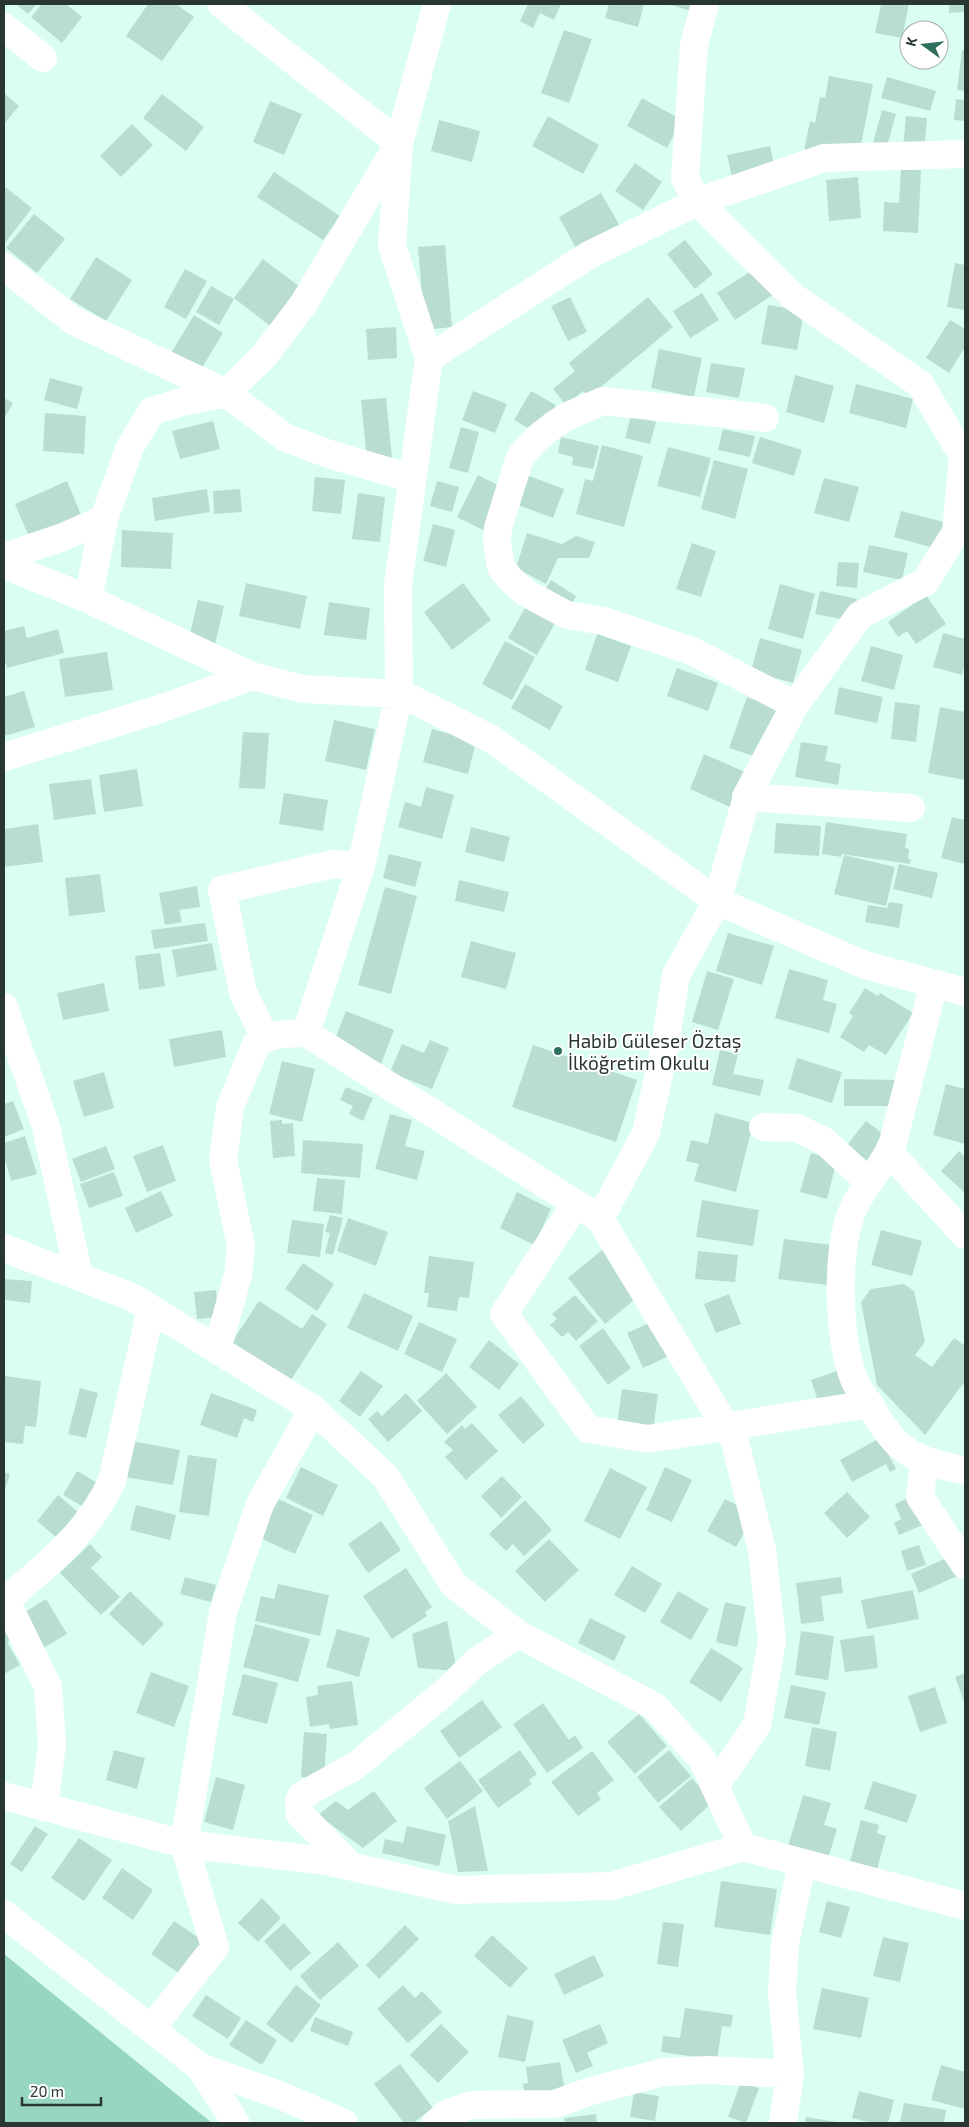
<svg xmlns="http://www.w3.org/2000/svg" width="969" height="2127" font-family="'Exo 2',sans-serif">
	<rect width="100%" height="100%" fill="#dafef2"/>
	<!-- green -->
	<path fill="#96d6c3" d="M4,1954L212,2123H4Z"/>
	<!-- building -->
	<path fill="#b9ddd2" d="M16,4H37L28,14Z
		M42,4H66L82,17L62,43L31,17Z
		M148,4H176L194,17L162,61L126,36Z
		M528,4H561L554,20L540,13L533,28L520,21Z
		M609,4H644L638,27L605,18Z
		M668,4H700L697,13Z
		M881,4H909L902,38L875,33Z
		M949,4H965V12L949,13Z
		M564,30L592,39L569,103L541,93Z
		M962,50H965V91L957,90Z
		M829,76L873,84L860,150L804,151L810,121L815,123L820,97L825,98Z
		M887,77L936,91L930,111L881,98Z
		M4,93L19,106L4,124Z
		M162,94L204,127L186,151L143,118Z
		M642,98L682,120L667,148L627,126Z
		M956,99L965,100V121L954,120Z
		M270,101L302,114L284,155L253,142Z
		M882,110L896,114L886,150L872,147Z
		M548,116L599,145L583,174L532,146Z
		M906,116L927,118L924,150L903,147Z
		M439,120L480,131L472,162L431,151Z
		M132,124L153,145L121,177L100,156Z
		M770,146L775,169L732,177L727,155Z
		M635,163L662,182L643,210L615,191Z
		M901,170H921L918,233L883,231L884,202L899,203Z
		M274,172L340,216L323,240L257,197Z
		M858,177L861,218L829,221L826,180Z
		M4,186L32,208L5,243L4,242Z
		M601,193L621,228L578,252L559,217Z
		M34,214L65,239L37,273L6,248Z
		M685,240L713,274L695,289L667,254Z
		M445,245L452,327L425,330L418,247Z
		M96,257L132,280L106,321L70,299Z
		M263,259L300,287L270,326L234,298Z
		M955,263L965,265V310L947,307Z
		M756,268L774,294L735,320L717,293Z
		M185,269L207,281L186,319L164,307Z
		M211,286L234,299L219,325L196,312Z
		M702,293L719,320L690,338L673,311Z
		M570,297L587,332L568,341L551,306Z
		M648,297L673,327L589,397L583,391L566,405L553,389L575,371L569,363Z
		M768,305L804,311L797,350L761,344Z
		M194,315L223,333L200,371L171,353Z
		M950,320L965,329V347L949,373L926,358Z
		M396,327L397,358L368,360L366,329Z
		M659,349L702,358L694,397L651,388Z
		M711,363L745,368L739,398L706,392Z
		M795,375L834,386L824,423L786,412Z
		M50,378L83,387L77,409L44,400Z
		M856,384L913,399L906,428L849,413Z
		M473,391L507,404L495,433L462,420Z
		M531,391L556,405L540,435L514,420Z
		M4,398L13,403L4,419Z
		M386,398L392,458L367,460L361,400Z
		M45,413L86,416L84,454L43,451Z
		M631,415L656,422L650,444L625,438Z
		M213,421L220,449L180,459L172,431Z
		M461,427L479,432L468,473L449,468Z
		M723,429L755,436L750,457L718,450Z
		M561,437L599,446L593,469L572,465L573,457L558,453Z
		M760,437L802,450L794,476L752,463Z
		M602,445L643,456L624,527L576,514L585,479L593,481Z
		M668,447L711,458L700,497L657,486Z
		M714,460L748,469L735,519L701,509Z
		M478,475L508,490L487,532L457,517Z
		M529,476L564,489L553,518L518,505Z
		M315,477L345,480L341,514L312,511Z
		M824,478L859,487L849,522L814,513Z
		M67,481L82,517L30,539L15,504Z
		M437,481L459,487L452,512L430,506Z
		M207,489L210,512L155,521L152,498Z
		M240,489L242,512L214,514L213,491Z
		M358,493L385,497L380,542L352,539Z
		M901,511L944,522L937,549L894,537Z
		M433,524L455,530L446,567L423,561Z
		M122,530L173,533L171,569L121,567Z
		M527,533L562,544L576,536L595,542L589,558H558L546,584L516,568Z
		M692,543L716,551L701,597L676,589Z
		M869,545L908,553L902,580L863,572Z
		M838,562L859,563L857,588L836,586Z
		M551,580L576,596L567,611L542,595Z
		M246,583L307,596L300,629L239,616Z
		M463,583L491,620L452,650L424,612Z
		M780,584L815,594L803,639L768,629Z
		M820,591L857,599L852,621L815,614Z
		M926,595L946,624L916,644L907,631L898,637L888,622Z
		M198,600L224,606L214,649L188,643Z
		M529,601L558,618L537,655L508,638Z
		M329,602L370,608L366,640L324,635Z
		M24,626L27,638L58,629L64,653L7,668L4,658V631Z
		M943,633L965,639V662L962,675L933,667Z
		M597,634L631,646L618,682L585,670Z
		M760,638L802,650L793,683L751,671Z
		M505,641L535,657L512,700L482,684Z
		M871,646L903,655L894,690L861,681Z
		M107,652L113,690L65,697L59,659Z
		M677,668L718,683L708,711L667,696Z
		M525,684L563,706L550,730L511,708Z
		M839,687L883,697L877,723L834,714Z
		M24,691L35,727L4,736V697Z
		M747,697L780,709L763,759L729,748Z
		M895,702L920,705L916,742L891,739Z
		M940,707L965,712V780L928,773Z
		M334,720L375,729L366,770L325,761Z
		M432,729L476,741L468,774L423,762Z
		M243,732L269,733L265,789L239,788Z
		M801,742L828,746L825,761L841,764L838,785L795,777Z
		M704,754L745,772L730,807L690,789Z
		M137,769L143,806L104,812L99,775Z
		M91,779L96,814L54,820L49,784Z
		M426,787L454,795L442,839L398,827L405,802L421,807Z
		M284,793L328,800L323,831L279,824Z
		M952,817L965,820V864L941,858Z
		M826,822L907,834L905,848L909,849L908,859H911L910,864L841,854L842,857L822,854Z
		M776,823L821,826L819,856L774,853Z
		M38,824L43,862L4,867V829Z
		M471,827L510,837L504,862L465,852Z
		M389,854L422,862L415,887L383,878Z
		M844,855L895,867L886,906L834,894Z
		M899,864L938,873L932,898L893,889Z
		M100,874L105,912L69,916L65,878Z
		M459,880L509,892L504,912L455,901Z
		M197,886L200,907L179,910L182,922L165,925L159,893Z
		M385,887L417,896L391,994L358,985Z
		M889,902L903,904L899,928L865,922L868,905L887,908Z
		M205,923L208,941L154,949L151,930Z
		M728,933L774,946L762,985L716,971Z
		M471,941L516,953L506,989L461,977Z
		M212,943L217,970L177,977L172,950Z
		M160,953L165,986L139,990L135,956Z
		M789,969L828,980L823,1000L837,1004L829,1033L775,1018Z
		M707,971L734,979L718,1030L692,1022Z
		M104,983L109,1011L63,1020L57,993Z
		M865,988L878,996L880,993L913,1013L886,1055L869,1045L864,1052L840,1037L853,1016L849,1013Z
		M346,1011L394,1030L381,1064L333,1044Z
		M222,1030L226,1057L174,1067L169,1039Z
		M430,1040L449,1048L432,1089L390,1072L402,1044L424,1053Z
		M533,1045L637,1080L616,1142L512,1107Z
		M720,1050L738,1054L733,1074L764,1080L760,1096L712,1085Z
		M797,1058L842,1072L832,1103L788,1089Z
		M282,1061L315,1069L302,1122L269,1114Z
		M104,1072L114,1108L84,1117L73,1081Z
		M844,1079L897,1080L896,1106H844Z
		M946,1084L965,1089V1144L933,1135Z
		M346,1087L373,1098L363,1121L349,1114L353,1106L340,1100Z
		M13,1101L24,1129L4,1137V1104Z
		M715,1113L753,1123L736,1192L694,1181L699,1164L686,1161L691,1140L708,1144Z
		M390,1114L412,1120L405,1146L425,1151L417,1180L375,1169Z
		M282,1120V1124L293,1123L295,1156L273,1158L270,1121Z
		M866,1121L891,1140L870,1168L844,1149Z
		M25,1136L37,1174L11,1181L4,1156V1143Z
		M303,1140L363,1144L360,1178L301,1173Z
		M163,1145L176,1181L147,1192L133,1156Z
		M106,1146L115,1169L81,1182L72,1159Z
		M959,1151L965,1157V1193L941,1171Z
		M811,1153L837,1160L827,1199L800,1192Z
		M114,1172L123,1196L89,1208L80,1184Z
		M317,1178L345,1180L342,1214L313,1211Z
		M161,1191L173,1216L136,1233L125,1208Z
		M517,1192L551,1209L534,1245L500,1228Z
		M702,1200L759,1210L753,1246L696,1237Z
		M330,1215L343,1218L333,1255L325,1253L330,1233L325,1232Z
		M348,1218L388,1232L376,1266L337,1251Z
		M292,1220L324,1224L320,1257L287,1253Z
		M881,1230L922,1241L912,1276L871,1265Z
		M784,1239L840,1246L835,1286L778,1279Z
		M602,1250L639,1296L605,1324L568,1278Z
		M698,1251L738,1255L735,1282L695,1279Z
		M429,1256L474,1262L469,1298L459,1297L457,1311L427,1307L429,1293H424Z
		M303,1263L334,1284L317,1311L285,1289Z
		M4,1279L32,1281L30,1303L4,1300Z
		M904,1284L914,1291L925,1342L915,1355L932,1367L954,1338L965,1346V1381L925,1435L877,1385L861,1302L871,1289Z
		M216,1290L218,1317L197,1319L194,1292Z
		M364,1293L413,1316L398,1351L347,1328Z
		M729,1294L741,1324L716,1333L704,1304Z
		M575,1295L598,1321L576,1341L568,1332L562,1337L550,1325L557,1319L552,1314Z
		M259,1301L302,1329L312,1314L327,1324L289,1383L230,1345Z
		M660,1318L675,1353L643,1368L627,1333Z
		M419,1322L457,1339L442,1372L404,1354Z
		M603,1328L631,1368L608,1385L579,1346Z
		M489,1340L519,1364L499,1390L469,1367Z
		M849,1367L859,1397L821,1410L811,1380Z
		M361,1371L383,1386L360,1417L339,1401Z
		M446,1373L477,1407L447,1434L417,1401Z
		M4,1376L41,1381L36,1427L25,1426L23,1444L4,1442Z
		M80,1388L98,1393L86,1438L68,1434Z
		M622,1389L658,1394L653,1431L617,1426Z
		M211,1393L257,1410L253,1422L244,1418L237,1438L200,1425Z
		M406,1393L422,1411L388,1442L368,1419L377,1411L382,1416Z
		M521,1396L545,1425L523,1444L498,1415Z
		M472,1423L498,1451L466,1480L445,1457L453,1450L444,1442L462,1425L465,1429Z
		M880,1438L896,1469L890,1472L886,1464L852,1482L840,1460Z
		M132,1441L180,1450L173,1485L125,1477Z
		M188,1455L217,1459L209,1516L179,1512Z
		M301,1467L338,1485L323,1516L286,1498Z
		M665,1467L692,1480L672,1522L646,1510Z
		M610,1468L647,1487L620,1539L584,1521Z
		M77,1471L103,1486L89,1510L63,1495Z
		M4,1472L10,1474L4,1493Z
		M502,1476L522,1497L501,1518L481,1496Z
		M847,1492L870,1517L847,1538L824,1513Z
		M58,1495L84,1517L63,1543L37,1521Z
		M913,1496L925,1524L899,1535L894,1523L901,1519L895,1504Z
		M278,1499L313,1515L295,1554L260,1538Z
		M725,1499L748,1511L750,1522L736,1547L707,1531Z
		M525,1500L552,1530L524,1556L513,1544L506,1551L489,1534Z
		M136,1505L176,1515L170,1540L130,1530Z
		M381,1521L401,1550L368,1573L348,1544Z
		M549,1539L579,1570L545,1602L515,1571Z
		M90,1544L102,1557L91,1568L120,1597L101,1615L60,1573Z
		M919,1545L926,1565L907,1571L901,1551Z
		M953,1555L962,1574L919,1593L911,1574Z
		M632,1566L662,1584L645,1613L614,1595Z
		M406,1568L432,1607L425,1612L427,1616L392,1639L363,1596Z
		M185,1577L216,1585L211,1602L180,1594Z
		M841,1577L843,1593L821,1596L824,1621L801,1624L796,1583Z
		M278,1584L329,1595L320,1636L255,1621L261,1596L274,1599Z
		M913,1590L919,1619L867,1629L861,1600Z
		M130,1591L164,1624L143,1646L109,1614Z
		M678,1591L709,1609L691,1640L660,1622Z
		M46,1599L67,1634L38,1651L17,1617Z
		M725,1602L746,1607L737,1647L716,1642Z
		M4,1617L15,1638L7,1642L20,1665L4,1674Z
		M590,1618L626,1636L614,1661L578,1643Z
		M447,1621L457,1671L418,1668L412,1634Z
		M255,1624L310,1639L298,1682L243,1667Z
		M337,1629L370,1638L359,1677L326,1667Z
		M801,1631L834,1636L828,1680L795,1675Z
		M874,1635L878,1668L845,1672L840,1640Z
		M711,1648L743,1668L721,1702L689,1682Z
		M151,1672L189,1686L174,1727L136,1713Z
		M965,1673V1704L955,1677Z
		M243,1674L278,1683L267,1724L232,1715Z
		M352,1681L358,1725L330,1729L329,1724L310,1727L306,1697L318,1695L317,1686Z
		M791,1685L826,1692L819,1725L784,1718Z
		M935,1687L947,1723L920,1732L908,1696Z
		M482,1700L502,1727L459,1758L440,1731Z
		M543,1703L569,1740L575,1735L583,1748L547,1773L513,1724Z
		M639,1714L667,1746L635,1774L607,1742Z
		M812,1727L837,1732L830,1771L805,1766Z
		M304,1732L327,1734L324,1778L301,1777Z
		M114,1750L145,1758L137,1789L106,1780Z
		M520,1750L537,1774L529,1780L532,1784L498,1808L478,1780Z
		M669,1750L691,1776L658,1803L637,1777Z
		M592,1751L614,1780L597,1793L601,1799L578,1816L551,1782Z
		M460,1761L483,1791L447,1819L424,1788Z
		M216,1777L245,1785L233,1830L204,1822Z
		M692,1778L713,1802L681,1831L659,1807Z
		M873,1781L917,1795L907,1823L864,1809Z
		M374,1791L397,1821L363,1848L318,1815L336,1801L348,1810Z
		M803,1795L831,1803L824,1825L837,1829L827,1862L787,1850Z
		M475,1806L488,1871L458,1872L448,1821Z
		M861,1820L879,1825L877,1833L886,1836L876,1873L849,1865Z
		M35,1826L48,1834L22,1872L10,1864Z
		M407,1826L446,1835L439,1866L382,1853L385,1839L403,1843Z
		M79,1838L112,1860L84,1901L51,1878Z
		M122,1868L153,1890L133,1920L102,1898Z
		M721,1881L777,1889L770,1935L714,1927Z
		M262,1898L281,1918L258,1942L238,1923Z
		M827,1901L850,1907L841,1938L819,1932Z
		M174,1921L205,1942L183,1976L151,1954Z
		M663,1922L684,1924L678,1967L657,1964Z
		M284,1923L311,1953L290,1971L264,1941Z
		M405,1925L419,1939L379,1979L366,1965Z
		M492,1935L528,1968L510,1988L474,1956Z
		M883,1937L909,1943L900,1982L873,1976Z
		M338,1942L359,1966L320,2000L300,1976Z
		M594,1955L604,1976L564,1995L554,1974Z
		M296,1985L321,2005L292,2043L266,2024Z
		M403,1985L415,1998L422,1991L442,2012L408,2043L377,2009Z
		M822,1988L869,1998L861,2038L813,2029Z
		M206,1995L241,2018L228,2039L192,2016Z
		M685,2008L733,2015L731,2027L722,2026L717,2060L661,2052L663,2036L680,2038Z
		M507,2015L534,2021L525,2062L498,2057Z
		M315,2017L353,2032L348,2046L310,2031Z
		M246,2020L277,2040L262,2065L229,2045Z
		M441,2024L469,2052L438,2083L410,2055Z
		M600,2024L608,2043L587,2053L593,2066L576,2073L562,2040Z
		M560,2062L565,2091L525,2097L523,2084L528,2083L526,2067Z
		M400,2064L433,2108L413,2123H404L374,2084Z
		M941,2065L965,2072V2109L931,2100Z
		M741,2082L759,2088L746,2123L728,2117Z
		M859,2091L894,2100L888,2123H872L852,2118Z
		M634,2092L659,2096L655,2121L630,2117Z
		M904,2103L946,2110L944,2123H900Z
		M596,2114L597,2123H565L564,2118Z
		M806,2117L837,2122V2123H805Z"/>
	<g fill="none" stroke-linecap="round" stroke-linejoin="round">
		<!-- minor -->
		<path stroke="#fff" stroke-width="28" d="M4,27L43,58
			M4,267L74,321L226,393L286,438L332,455L411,478
			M429,358L589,255L697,202L824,158L965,154
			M765,418L603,401L570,415L555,424L536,439L520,457L498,528L497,541L501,567L510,579L526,593L567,615L604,621L694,652L795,705
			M4,557L63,537L104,519L130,447L152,411L182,402L226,393L264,356L304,303L399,143L437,4
			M4,565L88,599L252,676L303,689L399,694L412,699L493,740L717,901L865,965L965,992
			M88,599L104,519
			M4,757L160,709L252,676
			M746,797L911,808
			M934,984L893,1142C883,1169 861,1187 851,1214C836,1255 838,1338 854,1379C858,1389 888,1435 896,1442C914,1461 941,1465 965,1471
			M4,1007L46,1127L79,1276
			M306,1033L600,1219L735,1442L762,1550L772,1641L757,1725L715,1786
			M265,1037L243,993L222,890L333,864L361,866
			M763,1127L797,1128L824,1141L868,1181
			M888,1155L897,1161L965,1235
			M575,1205L504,1314L588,1429L648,1439L870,1404
			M600,1219L646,1133L665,1046L676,975L717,901L748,793L795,705L860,615L925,582L956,532L963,456L920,384L795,298L697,202L685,178L694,45L705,4
			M4,1248L132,1297L313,1409L385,1476L454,1585L518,1634L654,1706L702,1759L743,1847
			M217,1350L238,1275L241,1246L223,1160L230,1107L256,1044C271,1033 288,1034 306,1033L361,866L399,694L398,585L429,358L392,246L399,143L221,4
			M924,1461L920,1497L965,1565
			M4,1597L48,1687L52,1744L44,1807
			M6,1600C49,1563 88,1533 112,1481L151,1309
			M4,1796L184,1844L326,1861L456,1890L612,1886L743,1847L965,1906
			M352,1867L300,1814L299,1801L301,1796L355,1766L444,1693L476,1662L518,1634
			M4,1914L200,2067L236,2123
			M151,2029L215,1947L184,1844L223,1612L260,1504L313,1409
			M200,2067L282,2096L344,2123
			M436,2123L448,2113L471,2105L555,2104L591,2091L664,2072L708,2070L790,2074
			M783,2123L790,2074L782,1992L785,1944L802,1863"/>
	</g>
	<!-- markers -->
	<circle fill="#2e6f5e" stroke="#fff" stroke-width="2" cx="558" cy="1051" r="5"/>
	<g text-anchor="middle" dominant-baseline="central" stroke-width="4" stroke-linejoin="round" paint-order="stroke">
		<!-- poi labels -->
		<g font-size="19" fill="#293733" stroke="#fff" text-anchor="start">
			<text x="568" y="1040">Habib Güleser Öztaş<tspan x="568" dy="22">İlköğretim Okulu</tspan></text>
		</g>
	</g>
	<!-- border -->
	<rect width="969" height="2127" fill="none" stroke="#293733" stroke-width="10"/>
	<!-- north arrow -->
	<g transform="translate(924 45) rotate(285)"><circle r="24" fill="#ffffff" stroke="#a9afad"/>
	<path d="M0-4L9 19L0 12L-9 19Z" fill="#2e6f5e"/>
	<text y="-8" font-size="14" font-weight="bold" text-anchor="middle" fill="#293733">K</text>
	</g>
	<!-- scale -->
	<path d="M22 2097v8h79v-8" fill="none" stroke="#293733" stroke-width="2.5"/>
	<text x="30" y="2097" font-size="15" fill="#293733" stroke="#ffffff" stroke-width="4" paint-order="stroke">20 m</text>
</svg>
